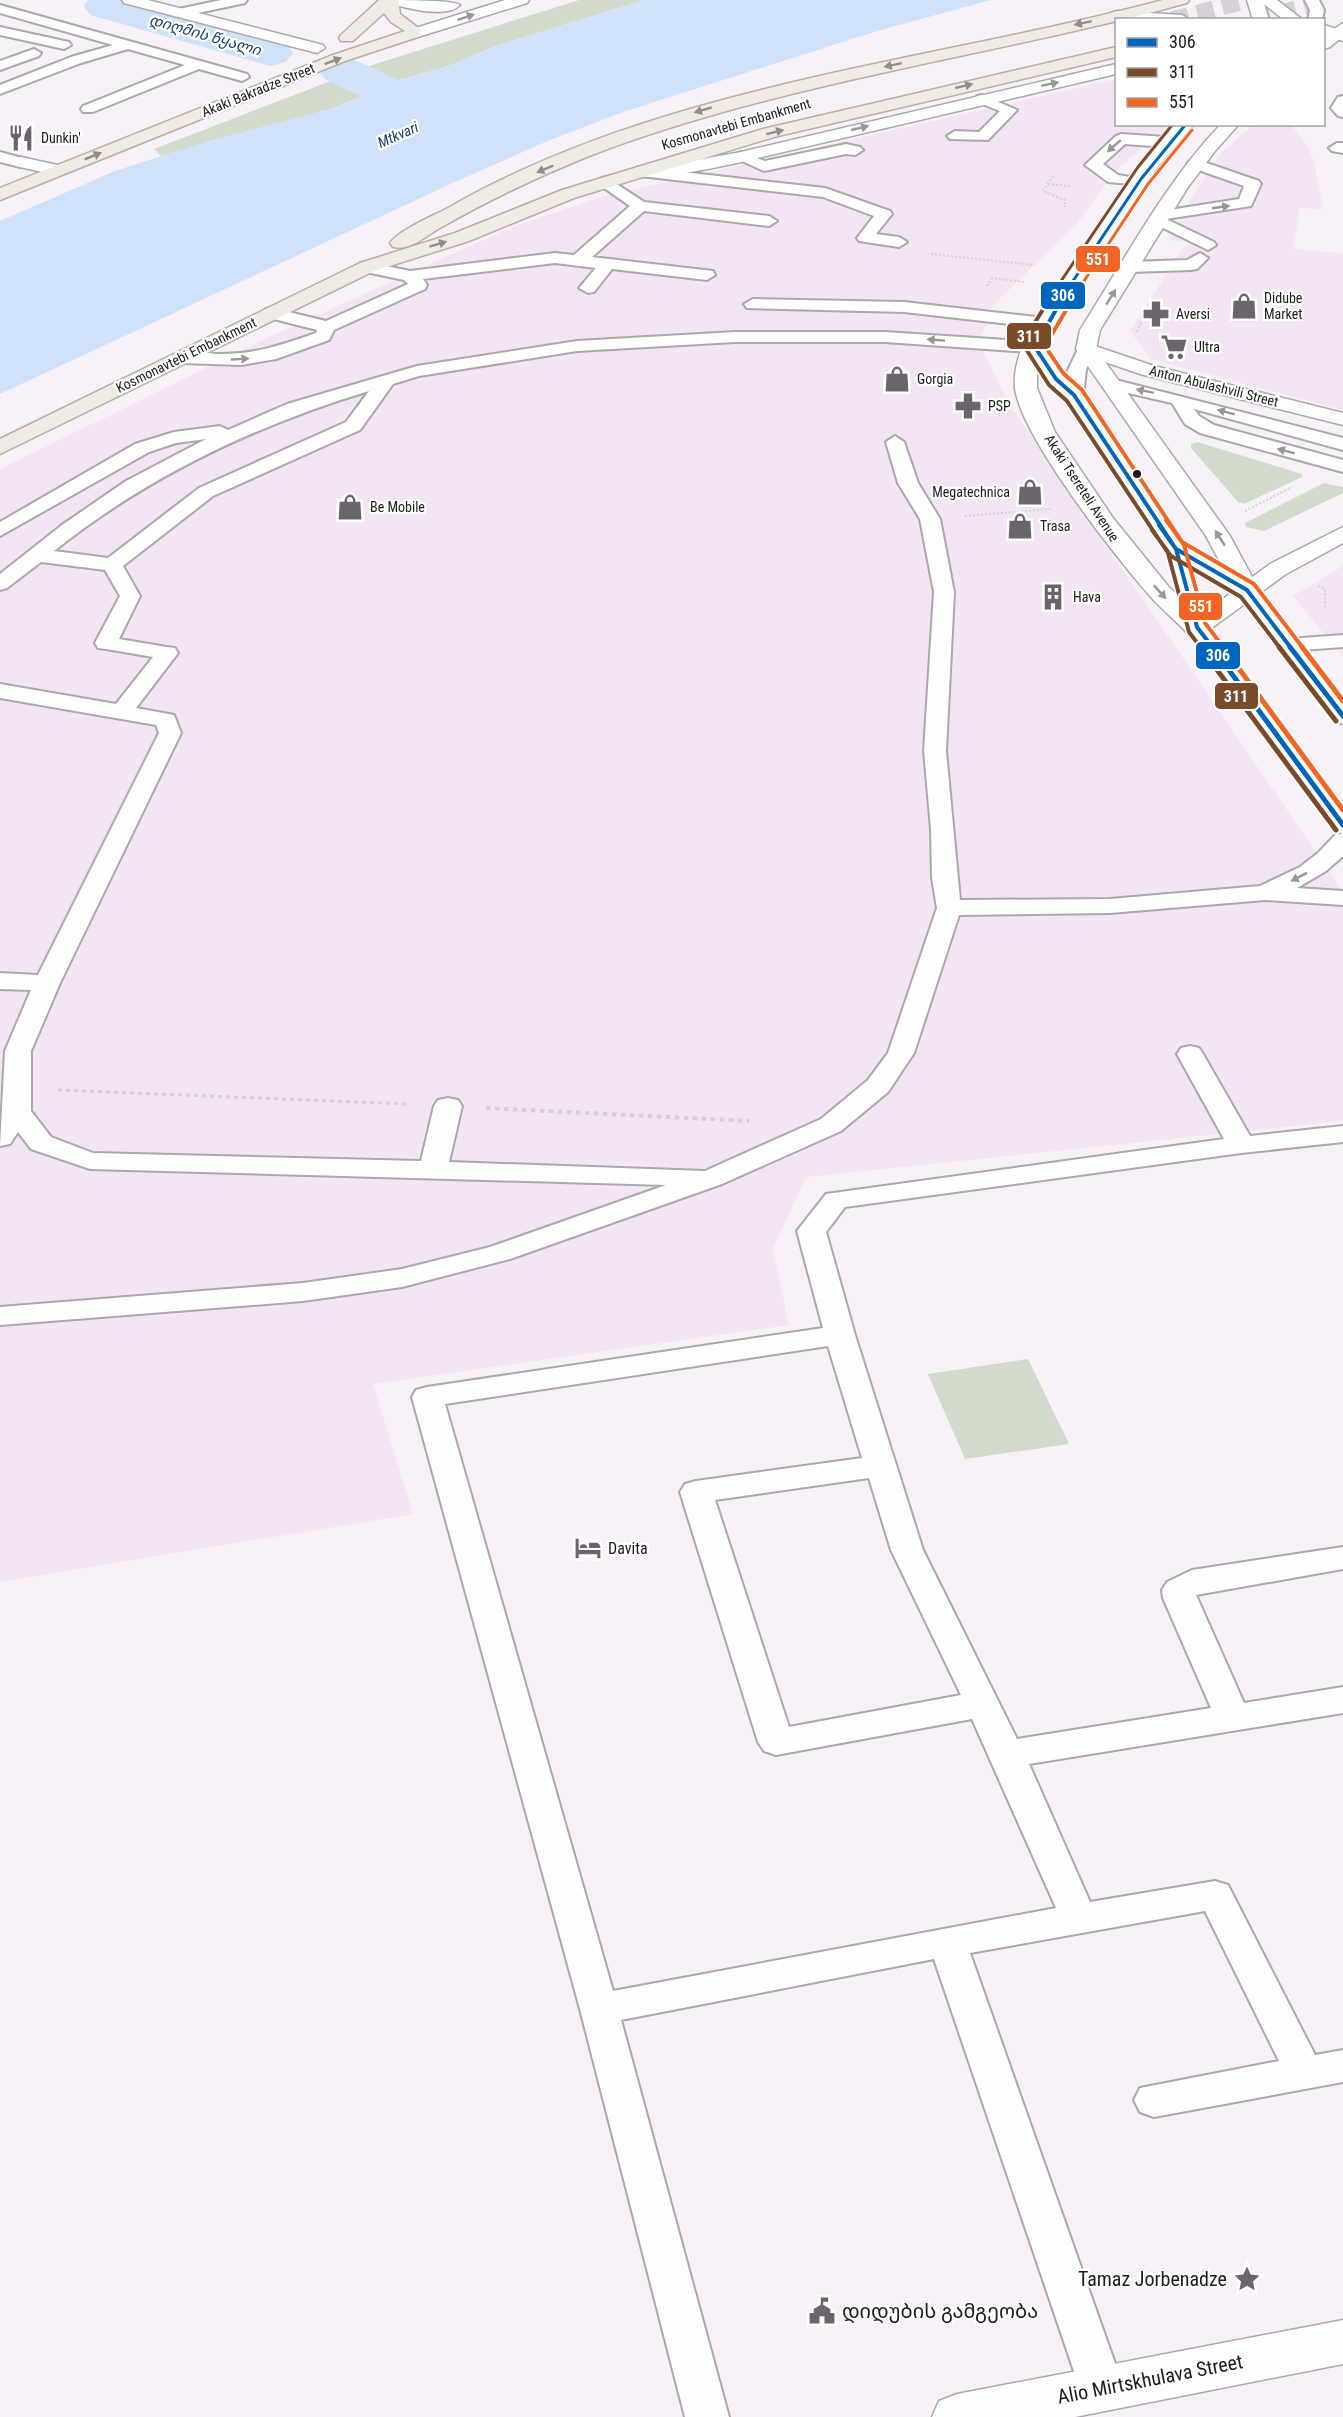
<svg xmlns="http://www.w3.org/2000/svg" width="1343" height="2417" font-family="'Roboto Condensed','Noto Sans Georgian',sans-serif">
	<rect width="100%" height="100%" fill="#f8f1f8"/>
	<!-- built -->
	<path fill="#f3e5f3" d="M1116,79V124L1168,125L1114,172L1077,224L993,305L979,343L1008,402L1343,892V1121L806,1177L773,1249L789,1325L373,1384L413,1514L0,1582V469L278,333L512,227L604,196Z
		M1253,125H1291L1308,147L1314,162L1323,209L1300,208L1293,249L1343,253V410L1151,359L1130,331L1187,242L1170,240L1190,200L1220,154Z
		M1343,566V657L1293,596Z"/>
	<!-- green -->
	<path fill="#d2dbcb" d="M579,0H645L493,47L452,65L400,80L334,108L161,156L154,149L372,65Z
		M1197,442L1302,474V477L1244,504L1238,502L1191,448V444Z
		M1324,483L1343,487V493L1264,531L1246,527L1245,523Z
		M1028,1359L1069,1444L965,1459L928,1374Z"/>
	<!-- water -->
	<path fill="#d0e2fa" d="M645,0H991L877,31L626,111L550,140L457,181L0,394V221L115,171L209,141L334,108L400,80L452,65L493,47Z"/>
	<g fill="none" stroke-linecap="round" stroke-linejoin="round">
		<!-- river -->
		<path fill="#d0e2fa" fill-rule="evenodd" d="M88,0H130L286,44L293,53L286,62L271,66L256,62L90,15L84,6Z
			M341,57L357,61L455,106L462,116L455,126L439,130L423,126L325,79L319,70L325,61Z"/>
		<!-- primary-tunnel -->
		<path stroke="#d7d1d7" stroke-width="17" stroke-dasharray="17 9" stroke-linecap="butt" d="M1172,20L1248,0
			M1254,20L1329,0"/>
		<!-- service casing -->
		<g stroke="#aca7ac" stroke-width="4">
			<path id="service" d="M221,0H247L245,3L179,17L172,13L174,10Z
				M1305,0H1319L1324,10L1322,20H1308L1310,10Z
				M0,5L247,74L249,77L242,81L199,69L93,112H83L81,109L83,106L185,65L128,49L81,63L0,94V85L71,57L113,45L0,13Z
				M0,27L69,42L71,45L64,49L0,35Z
				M34,49L41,53L39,56L0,70V61Z
				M982,95L1017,110L988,140L950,139L947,136L955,131L979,132L1000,111L977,102L975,99L977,96Z
				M1343,96V117L1338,116L1331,108L1338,97Z
				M1121,134L1166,137L1174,142L1166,147L1125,144L1103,164L1118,175L1142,179L1144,182L1142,185L1108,182L1085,165L1116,136Z
				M1337,143H1343V153L1332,151L1329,148Z
				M846,144L860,147L863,150L855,155L846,154L764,171L733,157L741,152L765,161Z
				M0,152L26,159L29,162L21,167L0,162Z
				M1195,159L1259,181L1261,184L1251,206L1166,219L1214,242L1216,245L1208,250L1151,222L1157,218V212L1239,199L1244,186L1190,167L1187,164L1190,161Z
				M638,167L825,188L890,211L892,214L876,234L899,237L907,242L899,247L859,241L857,238L874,216L823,197L632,175L630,172Z
				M606,177L644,202L769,216L777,221L769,226L644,211L592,257L713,271L715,275L707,280L612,269L594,292L588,293L579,288L596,268L555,263L423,279L427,285L425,289L334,330L329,340L276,359L241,365L181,363L172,358C179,348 205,353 216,354C253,355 282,345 316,333L317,330L266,317L263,313L266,309L272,308L326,321L408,284L404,280L361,271L359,267L361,263L367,262L410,271L555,253L574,255L630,206L600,185L598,182L600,179Z
				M1200,253L1208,258L1197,269L1191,270L1130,272L1122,267L1130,262L1187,260Z
				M753,299L904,302L1045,318L1054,323L1045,328L904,312L747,308L744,304Z
				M735,332H885L1035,342L1041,343L1067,379L1068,370L1080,345H1092L1095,349L1086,370L1083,395L1183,545L1254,586L1257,590L1254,594H1240L1191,566L1208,627L1205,632H1189L1166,549L1067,399L1050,383L1029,352L885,342H735L577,351L419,376L393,384L360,430L213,496L123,566L140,596L119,639L167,647L175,648L178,653L136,708L174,715L181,733L60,983L31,1051V1111L51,1137L93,1153L421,1161L434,1106L438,1100L448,1098L458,1100L462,1106L449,1162L705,1171L821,1119L868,1080L888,1053L937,908L932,878L931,829L924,751L934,592L920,519L898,483L886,442L895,436L904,442L918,483L940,519L954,592L946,751L960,900L1110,899L1260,886L1300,867L1318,853L1335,835L1343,833V856L1326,871L1297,888L1343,891V905L1265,900L1110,913L959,915L914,1053L888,1092L841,1131L722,1184L510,1259L402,1287L303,1301L0,1325V1307L303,1283L402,1269L490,1247L666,1185L90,1169L31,1149L18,1132L10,1144L0,1146L5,1051L31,990L0,989V973L38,975L159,733L156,725L0,698V684L116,704L153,657L106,649L98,648L95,643L120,596L105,570L41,562L7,588L0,590V574L62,525L126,481L206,439L176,443L149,452L0,536V522L135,444L174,432L220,426L228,430L287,404L417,366L577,341ZM369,391L346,422L199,488L108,558L54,551C148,476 254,426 369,391Z
				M1112,379L1343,438V450L1194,409L1199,416L1214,425L1343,460V472L1200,433L1185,424L1172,403L1106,388L1103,384L1106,380Z
				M1343,635V647L1288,651L1280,650L1277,645L1280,640L1288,639Z
				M1190,1046L1199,1048L1203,1054L1250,1136L1343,1126V1142L1241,1153L845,1207L826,1232L855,1335L923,1550L1017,1739L1211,1708L1163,1598L1162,1590L1167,1582L1192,1570L1343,1547V1569L1196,1595L1244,1703L1343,1687V1713L1029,1764L1090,1902L1215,1881L1228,1885L1315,2055L1343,2050V2082L1154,2117L1140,2112L1134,2100L1140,2088L1279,2061L1205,1911L970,1953L1124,2389L1117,2403L1102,2409L1087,2403L1080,2389L934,1959L621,2020L729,2417H685L580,2009L412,1397L416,1390L427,1387L823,1328L797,1231L826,1194L1224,1139L1177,1054L1181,1048ZM828,1346L862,1458L696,1481L685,1484L680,1492L758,1742L764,1751L776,1755L972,1719L1056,1908L613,1991L445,1404ZM869,1478L891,1550L961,1695L789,1727L715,1500Z"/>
		</g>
		<!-- minor casing -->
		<g stroke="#aca7ac" stroke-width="3">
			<path id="minor" d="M122,0H148L323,45L325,48L317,53L124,3Z
				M21,157L62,166L65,170L56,175L15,166L12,162Z
				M1343,2320V2364L1075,2417H932L939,2401L957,2394Z"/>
		</g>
		<!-- tertiary casing -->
		<g stroke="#aca7ac" stroke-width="3">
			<path id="tertiary" d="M1259,0H1277L1303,20H1284Z
				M1324,25L1343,31V41L1324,35Z
				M1086,343L1154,366L1343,413V425L1140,374L1079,353L1076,349L1079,345Z
				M1343,527V543L1286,574L1206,632L1197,634L1188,632L1185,627L1270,564Z"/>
		</g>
		<!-- secondary casing -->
		<g stroke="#aca7ac" stroke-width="3">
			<path id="secondary" d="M387,0C399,0 455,0 460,5C447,19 406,8 389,3Z
				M505,0H529L527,3L418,37H406L404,34L406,31Z
				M1247,0H1263L1269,20H1253Z
				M1117,11L1182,15L1190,20L1111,19L1109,16L1111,13Z
				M1343,23V36L1330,47L1324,49V36Z
				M1116,64V74L741,162C723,166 639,185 629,172L638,167L681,163L741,152Z
				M1176,124H1194L1157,168L1063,309L1043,350L1037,370V388L1055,432L1113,518L1168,586L1214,632L1343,805V833L1333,831C1290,768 1245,704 1197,644C1183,626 1165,613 1150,596C1116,557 1021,437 1015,388C1010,339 1067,276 1093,238C1119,199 1142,158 1176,124Z
				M1221,124H1239L1215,151L1188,187L1100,330L1096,349L1230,536L1258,588L1343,699V724L1334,721L1238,595L1206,536L1076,349L1080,330C1124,261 1164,184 1221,124Z"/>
		</g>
		<!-- primary casing -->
		<g stroke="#b9aea3" stroke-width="3">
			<path id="primary" d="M379,0H398L400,14L421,30L418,37L345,61L0,200V188L333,55L405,31L391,22L384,13L353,41H341L339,38L341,35Z
				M1163,0H1189L1187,3C990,57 782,82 589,156C537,177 487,201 438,229C425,237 409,251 393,247L390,243C399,230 433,216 448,208C663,84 927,63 1163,0Z
				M1116,47V57L774,137L574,198L469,241L374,271L0,454V439L360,263L455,233L562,190L763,129Z"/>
		</g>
		<!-- path-far2 -->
		<path stroke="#d5d2d5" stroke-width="2" stroke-dasharray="2 2" stroke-linecap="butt" d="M1053,176L1043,191L1065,200V207
			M1048,184L1071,186
			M931,254L1035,265
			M987,286L992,278L1024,282
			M1137,332L1144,314
			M1245,511L1292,487
			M965,516L1050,509
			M1318,586L1325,589V610"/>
		<!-- path-far1 -->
		<path stroke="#d5d2d5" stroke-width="3" stroke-dasharray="4 4" stroke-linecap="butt" d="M58,1090L407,1104"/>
		<!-- path -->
		<path stroke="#d5d2d5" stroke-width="4" stroke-dasharray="4.5 4.5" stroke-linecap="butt" d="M486,1108L749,1121"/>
		<!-- service -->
		<use href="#service" fill="#fefdfe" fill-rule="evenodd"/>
		<!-- minor -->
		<use href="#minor" fill="#fefdfe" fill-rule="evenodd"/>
		<!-- tertiary -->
		<use href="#tertiary" fill="#fefdfe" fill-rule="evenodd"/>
		<!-- secondary -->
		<use href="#secondary" fill="#fefdfe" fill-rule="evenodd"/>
		<!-- primary -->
		<use href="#primary" fill="#f0ebe4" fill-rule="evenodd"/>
		<!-- bus-1-far2 casing -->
		<g stroke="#fff" stroke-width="5">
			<path id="bus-1-far2" d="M1069,287L1141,179L1186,124"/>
		</g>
		<!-- bus-1-far1 casing -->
		<g stroke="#fff" stroke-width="7">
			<path id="bus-1-far1" d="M1070,285L1035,347L1056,379L1074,395L1176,549L1197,627L1213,648
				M1159,525L1176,549L1247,590L1291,648"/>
		</g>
		<!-- bus-1 casing -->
		<g stroke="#fff" stroke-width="9">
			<path id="bus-1" d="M1212,647L1343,825
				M1290,647L1343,716"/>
		</g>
		<!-- bus-2-far2 casing -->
		<g stroke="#fff" stroke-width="5">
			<path id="bus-2-far2" d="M1057,287L1138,167L1173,124"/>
		</g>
		<!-- bus-2-far1 casing -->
		<g stroke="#fff" stroke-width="7">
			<path id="bus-2-far1" d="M1058,285L1034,324L1026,349L1049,385L1067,401L1168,553L1189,632L1201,648
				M1152,530L1171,556L1241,597L1280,648"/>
		</g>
		<!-- bus-2 casing -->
		<g stroke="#fff" stroke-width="9">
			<path id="bus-2" d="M1200,647L1336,830
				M1279,647L1336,721"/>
		</g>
		<!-- bus-3-far2 casing -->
		<g stroke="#fff" stroke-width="5">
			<path id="bus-3-far2" d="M1080,287L1148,184L1192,130"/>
		</g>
		<!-- bus-3-far1 casing -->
		<g stroke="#fff" stroke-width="7">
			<path id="bus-3-far1" d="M1081,285L1045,346L1063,373L1082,390L1184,545L1205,623L1224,648
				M1166,520L1182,542L1254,584L1303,648"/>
		</g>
		<!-- bus-3 casing -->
		<g stroke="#fff" stroke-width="9">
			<path id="bus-3" d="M1223,647L1343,810
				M1302,647L1343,701"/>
		</g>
		<!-- bus-1-far2 -->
		<use href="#bus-1-far2" stroke="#0065bd" stroke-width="3"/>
		<!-- bus-1-far1 -->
		<use href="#bus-1-far1" stroke="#0065bd" stroke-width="4"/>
		<!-- bus-1 -->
		<use href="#bus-1" stroke="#0065bd" stroke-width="5"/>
		<!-- bus-2-far2 -->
		<use href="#bus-2-far2" stroke="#7a4b2a" stroke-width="3"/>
		<!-- bus-2-far1 -->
		<use href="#bus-2-far1" stroke="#7a4b2a" stroke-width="4"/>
		<!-- bus-2 -->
		<use href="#bus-2" stroke="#7a4b2a" stroke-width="5"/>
		<!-- bus-3-far2 -->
		<use href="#bus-3-far2" stroke="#f26522" stroke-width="3"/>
		<!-- bus-3-far1 -->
		<use href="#bus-3-far1" stroke="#f26522" stroke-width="4"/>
		<!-- bus-3 -->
		<use href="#bus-3" stroke="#f26522" stroke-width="5"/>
	</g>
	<!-- one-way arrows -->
	<defs><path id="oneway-solid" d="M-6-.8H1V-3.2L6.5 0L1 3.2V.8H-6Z" transform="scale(1.5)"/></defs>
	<g fill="#999699">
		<use href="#oneway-solid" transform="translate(466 17) rotate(-18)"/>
		<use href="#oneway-solid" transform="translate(1050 84) rotate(-12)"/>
		<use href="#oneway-solid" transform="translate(860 128) rotate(-13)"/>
		<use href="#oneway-solid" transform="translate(1114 146) rotate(139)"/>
		<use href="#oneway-solid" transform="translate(1221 207) rotate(-8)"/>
		<use href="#oneway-solid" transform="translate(1111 297) rotate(-58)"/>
		<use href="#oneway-solid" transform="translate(936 340) rotate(-176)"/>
		<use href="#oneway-solid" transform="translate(240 359) rotate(-3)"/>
		<use href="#oneway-solid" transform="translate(1145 391) rotate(-168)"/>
		<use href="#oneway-solid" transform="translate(1226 412) rotate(-165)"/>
		<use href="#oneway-solid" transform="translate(1286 451) rotate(-165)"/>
		<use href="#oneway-solid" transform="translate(1220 538) rotate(-123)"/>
		<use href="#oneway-solid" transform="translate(1160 592) rotate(47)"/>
		<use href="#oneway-solid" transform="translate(1299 877) rotate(153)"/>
	</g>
	<g fill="#928c8b">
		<use href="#oneway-solid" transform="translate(1083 23) rotate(168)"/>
		<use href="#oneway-solid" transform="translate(333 61) rotate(-21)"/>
		<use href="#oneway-solid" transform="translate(893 65) rotate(168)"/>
		<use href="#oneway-solid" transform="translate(964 86) rotate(-13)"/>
		<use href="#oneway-solid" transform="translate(703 110) rotate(164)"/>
		<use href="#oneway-solid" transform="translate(775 132) rotate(-14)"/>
		<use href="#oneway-solid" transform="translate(93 156) rotate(-22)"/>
		<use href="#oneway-solid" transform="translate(545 169) rotate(157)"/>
		<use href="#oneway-solid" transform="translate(438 244) rotate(-17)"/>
	</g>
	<!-- icons -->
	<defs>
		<g id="restaurant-bare" transform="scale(2.07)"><path d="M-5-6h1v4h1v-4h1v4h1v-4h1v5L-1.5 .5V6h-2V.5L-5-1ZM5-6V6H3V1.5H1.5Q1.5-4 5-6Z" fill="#6a656a" stroke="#fff" stroke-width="2.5" paint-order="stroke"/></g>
		<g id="shop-bare" transform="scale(2.07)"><path d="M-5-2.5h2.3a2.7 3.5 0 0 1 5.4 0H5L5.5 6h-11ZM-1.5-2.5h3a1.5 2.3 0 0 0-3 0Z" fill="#6a656a" stroke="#fff" stroke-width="2.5" paint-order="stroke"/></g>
		<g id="pharmacy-bare" transform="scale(2.07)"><path d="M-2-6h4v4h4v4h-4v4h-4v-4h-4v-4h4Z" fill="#6a656a" stroke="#fff" stroke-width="2.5" paint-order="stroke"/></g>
		<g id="supermarket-bare" transform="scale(2.07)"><path d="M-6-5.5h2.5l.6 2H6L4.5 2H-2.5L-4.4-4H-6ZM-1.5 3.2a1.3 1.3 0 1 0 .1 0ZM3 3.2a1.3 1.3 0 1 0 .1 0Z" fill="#6a656a" stroke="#fff" stroke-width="2.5" paint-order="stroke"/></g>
		<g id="building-bare" transform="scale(2.07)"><path d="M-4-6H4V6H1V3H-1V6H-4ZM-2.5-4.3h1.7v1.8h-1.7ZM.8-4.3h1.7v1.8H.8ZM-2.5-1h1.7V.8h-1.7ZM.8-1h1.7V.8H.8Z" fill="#6a656a" stroke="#fff" stroke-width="2.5" paint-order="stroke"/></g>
		<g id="hotel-bare" transform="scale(2.07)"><path d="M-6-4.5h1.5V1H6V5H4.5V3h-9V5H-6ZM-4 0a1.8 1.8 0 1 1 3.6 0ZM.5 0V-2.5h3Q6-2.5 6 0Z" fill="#6a656a" stroke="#fff" stroke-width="2.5" paint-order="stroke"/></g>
		<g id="sight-bare" transform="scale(2.07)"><path d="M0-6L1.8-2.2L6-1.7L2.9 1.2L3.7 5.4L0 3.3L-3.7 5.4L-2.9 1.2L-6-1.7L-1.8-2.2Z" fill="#6a656a" stroke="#fff" stroke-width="2.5" paint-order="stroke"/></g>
		<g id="civic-bare" transform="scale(2.07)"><path d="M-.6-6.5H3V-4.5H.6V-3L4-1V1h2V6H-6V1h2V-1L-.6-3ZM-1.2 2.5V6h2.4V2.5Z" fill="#6a656a" stroke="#fff" stroke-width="2.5" paint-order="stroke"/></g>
	</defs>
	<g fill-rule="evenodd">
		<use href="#restaurant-bare" x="21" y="138"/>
		<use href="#shop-bare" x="1244" y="306"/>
		<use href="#pharmacy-bare" x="1156" y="314"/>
		<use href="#supermarket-bare" x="1174" y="347"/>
		<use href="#shop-bare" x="897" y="379"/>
		<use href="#pharmacy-bare" x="968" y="406"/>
		<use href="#shop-bare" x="1030" y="492"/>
		<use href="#shop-bare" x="350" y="507"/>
		<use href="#shop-bare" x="1020" y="526"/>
		<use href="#building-bare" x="1053" y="597"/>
		<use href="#hotel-bare" x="588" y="1548"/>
		<use href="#sight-bare" x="1247" y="2279"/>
		<use href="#civic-bare" x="822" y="2311"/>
	</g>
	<!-- markers -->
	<circle fill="#1e191e" stroke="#fff" stroke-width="2" cx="1137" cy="474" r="5"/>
	<g text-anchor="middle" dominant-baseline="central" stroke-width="4.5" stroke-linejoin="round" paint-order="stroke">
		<!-- far-street labels -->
		<g font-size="14" fill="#1e191e" stroke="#fff">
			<text transform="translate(258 90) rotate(-22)">Akaki Bakradze Street</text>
			<text transform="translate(736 124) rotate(-16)">Kosmonavtebi Embankment</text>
			<text transform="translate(186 355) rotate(-26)">Kosmonavtebi Embankment</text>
			<text transform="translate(1214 386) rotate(14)">Anton Abulashvili Street</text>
			<text transform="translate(1082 488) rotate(57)">Akaki Tsereteli Avenue</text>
		</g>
		<!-- far-poi labels -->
		<g font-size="14" fill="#1e191e" stroke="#fff" text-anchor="start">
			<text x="41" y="138">Dunkin'</text>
			<text x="1264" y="298">Didube<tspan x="1264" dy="16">Market</tspan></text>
			<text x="1176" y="314">Aversi</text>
			<text x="1194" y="347">Ultra</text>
			<text x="917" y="379">Gorgia</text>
			<text x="988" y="406">PSP</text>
			<text x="1010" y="492" text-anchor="end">Megatechnica</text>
			<text x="370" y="507">Be Mobile</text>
			<text x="1040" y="526">Trasa</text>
			<text x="1073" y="597">Hava</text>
		</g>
		<!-- far-water labels -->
		<g font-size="15" font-style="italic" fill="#184069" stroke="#fff">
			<text transform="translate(205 35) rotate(16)">დიღმის წყალი</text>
			<text transform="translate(398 135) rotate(-24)">Mtkvari</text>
		</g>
		<!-- poi labels -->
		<g font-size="16" fill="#1e191e" stroke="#fff" text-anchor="start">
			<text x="608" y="1548">Davita</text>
		</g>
		<!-- near-poi labels -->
		<g font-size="20" fill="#1e191e" stroke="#fff" text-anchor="end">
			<text x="1227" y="2279">Tamaz Jorbenadze</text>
			<text x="842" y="2311" text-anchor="start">დიდუბის გამგეობა</text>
		</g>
		<!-- near-street labels -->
		<g font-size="20" fill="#1e191e" stroke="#fff">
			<text transform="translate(1150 2379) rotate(-11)">Alio Mirtskhulava Street</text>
		</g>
	</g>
	<g stroke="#fff" stroke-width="2">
		<rect x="1075" y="245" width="46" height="28" rx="6" fill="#f26522"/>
		<rect x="1040" y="281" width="46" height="29" rx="6" fill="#0065bd"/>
		<rect x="1006" y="322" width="46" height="28" rx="6" fill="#7a4b2a"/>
		<rect x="1178" y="592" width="45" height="29" rx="6" fill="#f26522"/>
		<rect x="1195" y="641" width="46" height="29" rx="6" fill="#0065bd"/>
		<rect x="1214" y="682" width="45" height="28" rx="6" fill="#7a4b2a"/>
	</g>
	<g font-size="16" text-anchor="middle" font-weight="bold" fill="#fff">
		<text x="1098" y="265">551</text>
		<text x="1063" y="301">306</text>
		<text x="1029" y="342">311</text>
		<text x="1201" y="612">551</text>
		<text x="1218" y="661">306</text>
		<text x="1236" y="702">311</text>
	</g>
	<!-- legend -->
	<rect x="1115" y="18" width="210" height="108" fill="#ffffff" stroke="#a5a3a5" stroke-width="1.5"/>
	<rect x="1127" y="38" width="30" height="9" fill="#0065bd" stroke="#a5a3a5" stroke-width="1.5"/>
	<text x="1169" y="48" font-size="18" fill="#1e191e">306</text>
	<rect x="1127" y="68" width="30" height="9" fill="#7a4b2a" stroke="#a5a3a5" stroke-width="1.5"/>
	<text x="1169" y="78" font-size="18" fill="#1e191e">311</text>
	<rect x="1127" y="98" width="30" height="9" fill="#f26522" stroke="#a5a3a5" stroke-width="1.5"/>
	<text x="1169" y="108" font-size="18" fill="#1e191e">551</text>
</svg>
